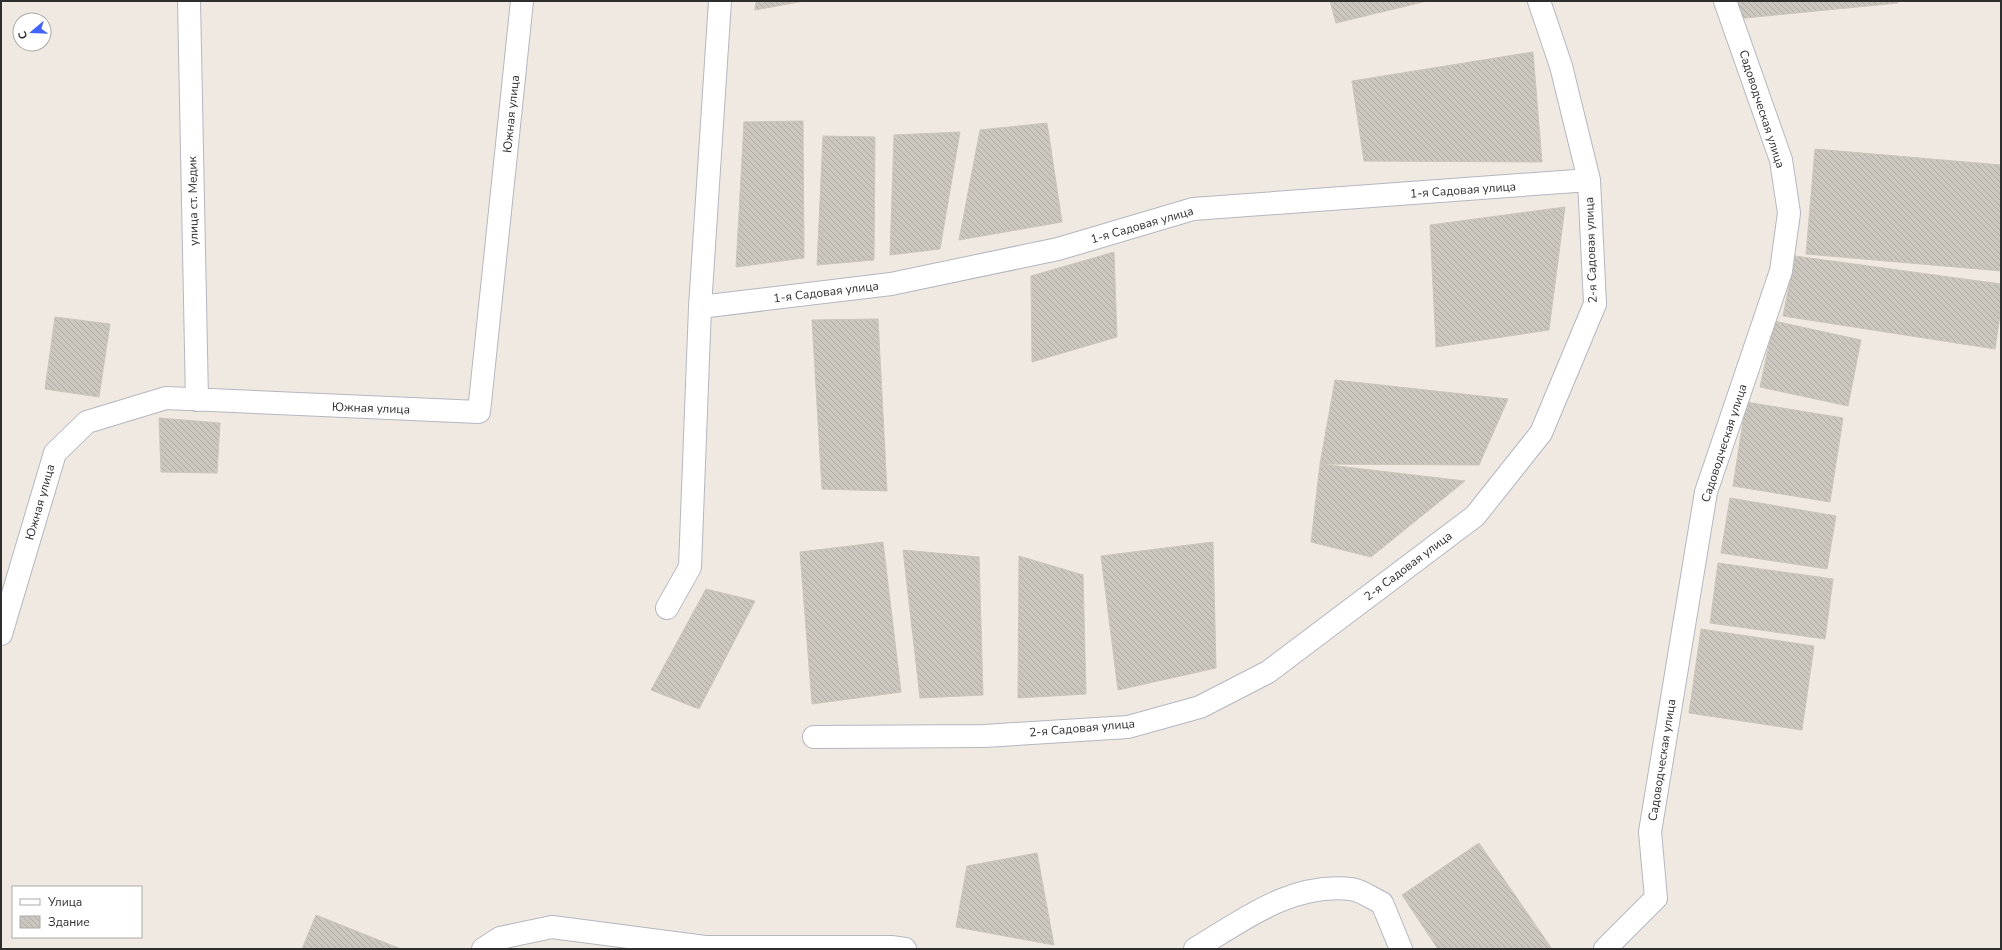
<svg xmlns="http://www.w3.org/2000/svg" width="2002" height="950" font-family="'Nunito Sans',sans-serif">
	<defs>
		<pattern id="building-back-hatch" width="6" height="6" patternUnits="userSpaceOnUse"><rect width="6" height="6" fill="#cbc7bf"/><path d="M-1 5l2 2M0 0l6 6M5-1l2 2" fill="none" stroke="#afaba4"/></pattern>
	</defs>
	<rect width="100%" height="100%" fill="#efe9e1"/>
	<!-- building -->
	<path fill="url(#building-back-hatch)" stroke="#cbc5ba" d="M756,1H804L755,10Z
		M1330,1H1427L1336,23Z
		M1733,1H1897L1898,3L1735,19Z
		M1533,52L1542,162L1364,161L1352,81Z
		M803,121L804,258L736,267L744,122Z
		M1047,123L1062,222L959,240L980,130Z
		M960,132L940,249L890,255L894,135Z
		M823,136L875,137L874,260L817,265Z
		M1815,149L2001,165V271L1806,254Z
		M1565,207L1549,330L1436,347L1430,225Z
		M1114,252L1117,337L1032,362L1031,276Z
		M1795,256L2001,284V308L1995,349L1783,316Z
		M55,317L110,324L99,397L45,389Z
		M878,319L887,491L822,489L812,320Z
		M1774,321L1861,340L1848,406L1760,387Z
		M1335,380L1508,399L1479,465L1320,464Z
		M1746,402L1843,418L1830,502L1733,486Z
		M159,418L220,423L217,473L161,472Z
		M1320,464L1465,481L1371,557L1311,542Z
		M1730,498L1836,516L1827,569L1721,553Z
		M883,542L901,692L812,704L800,552Z
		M1213,542L1216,668L1118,690L1101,556Z
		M903,550L979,557L983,695L920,698Z
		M1019,556L1083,575L1086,694L1018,698Z
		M1718,563L1833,579L1825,639L1710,623Z
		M706,589L755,601L699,709L651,690Z
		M1701,629L1814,646L1802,730L1689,713Z
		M1479,843L1552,949H1438L1402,895Z
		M1037,853L1054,945L956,927L967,866Z
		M316,915L401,949H302Z"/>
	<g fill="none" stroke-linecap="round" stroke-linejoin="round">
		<!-- minor casing -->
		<g stroke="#b4b7c1" stroke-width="24">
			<path id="minor" d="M189,1L197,400
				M700,307L891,284L1058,249L1193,209L1589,180
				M667,608L690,567L700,307L720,1
				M1,634L55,453L87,422L166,398L479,412L522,1
				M814,737L984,736L1128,727L1200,707L1268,672L1475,516L1541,433L1595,304L1589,180L1561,66L1539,1
				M483,949L500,938L552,927L705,947H891L905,949
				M1195,949C1243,920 1292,882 1351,889C1361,890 1373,899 1382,903L1401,949
				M1605,949L1656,898L1650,832L1706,492L1781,271L1789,213L1781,160L1725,1"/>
		</g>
		<!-- minor -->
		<use href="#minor" stroke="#fff" stroke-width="22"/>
	</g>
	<g text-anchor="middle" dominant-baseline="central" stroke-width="3" stroke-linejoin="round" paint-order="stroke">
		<!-- street labels -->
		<g font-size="12" fill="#2e2e2e" stroke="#fff">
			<text transform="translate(1762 109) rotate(72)">Садоводческая улица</text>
			<text transform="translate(511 114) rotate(-84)">Южная улица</text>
			<text transform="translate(1463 190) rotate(-4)">1-я Садовая улица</text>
			<text transform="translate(193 201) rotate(-91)">улица ст. Медик</text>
			<text transform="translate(1142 225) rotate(-16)">1-я Садовая улица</text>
			<text transform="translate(1591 250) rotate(-92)">2-я Садовая улица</text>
			<text transform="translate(826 292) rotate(-7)">1-я Садовая улица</text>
			<text transform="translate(371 408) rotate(2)">Южная улица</text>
			<text transform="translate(1724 443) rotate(-72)">Садоводческая улица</text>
			<text transform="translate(40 502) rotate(-74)">Южная улица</text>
			<text transform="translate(1408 566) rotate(-37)">2-я Садовая улица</text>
			<text transform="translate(1082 728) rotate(-5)">2-я Садовая улица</text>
			<text transform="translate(1662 760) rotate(-81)">Садоводческая улица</text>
		</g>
	</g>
	<!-- border -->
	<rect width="2002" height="950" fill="none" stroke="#2e2e2e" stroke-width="4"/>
	<!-- legend -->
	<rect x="12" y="886" width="130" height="52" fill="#ffffff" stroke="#ababab"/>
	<rect x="20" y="899" width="20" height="6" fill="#ffffff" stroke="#ababab"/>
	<text x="48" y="906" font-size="12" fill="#2e2e2e">Улица</text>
	<rect x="20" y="916" width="20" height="12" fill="url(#building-back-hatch)" stroke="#ababab"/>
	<text x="48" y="926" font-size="12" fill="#2e2e2e">Здание</text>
	<!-- north arrow -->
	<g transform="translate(32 32) rotate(251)"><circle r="19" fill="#ffffff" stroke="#ababab"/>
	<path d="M0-3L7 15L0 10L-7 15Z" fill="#4264fb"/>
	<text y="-6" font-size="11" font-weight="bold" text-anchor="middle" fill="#2e2e2e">С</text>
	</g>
</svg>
